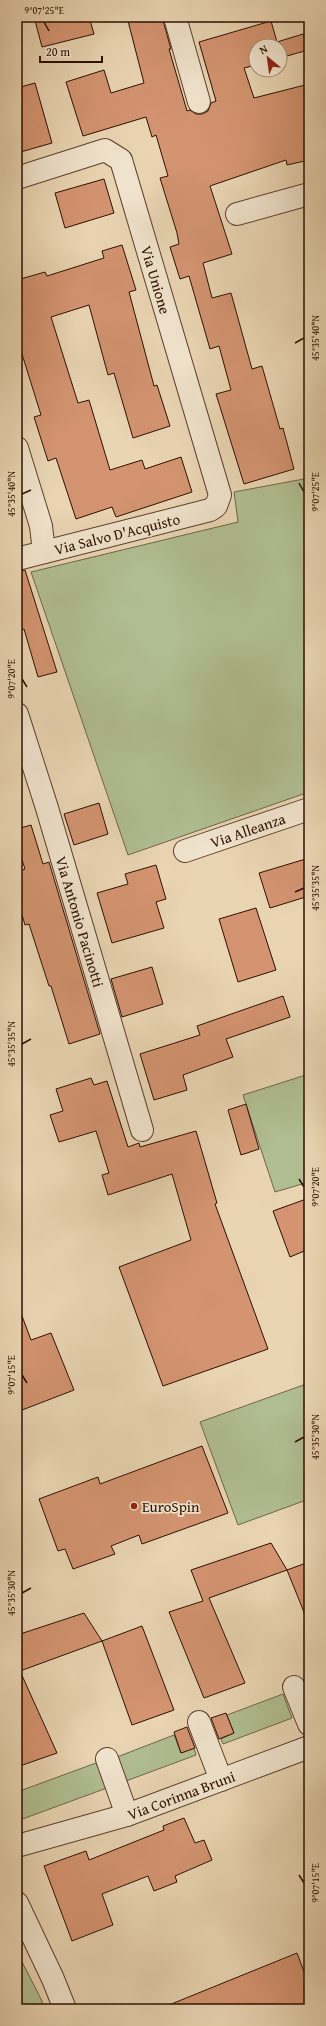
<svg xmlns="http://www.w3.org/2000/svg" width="326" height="2026" font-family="'Gentium Book Plus',serif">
	<rect width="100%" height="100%" fill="#ead5b3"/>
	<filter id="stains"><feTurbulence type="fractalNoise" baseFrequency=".005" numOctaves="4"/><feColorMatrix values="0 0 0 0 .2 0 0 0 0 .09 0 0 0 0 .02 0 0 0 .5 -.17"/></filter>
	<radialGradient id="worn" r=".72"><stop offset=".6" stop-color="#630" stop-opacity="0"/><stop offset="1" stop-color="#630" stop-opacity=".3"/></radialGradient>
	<!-- green -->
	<path fill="#b0be91" stroke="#6e6648" d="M309,478V792L128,855L31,572L238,522L234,492Z
		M309,1074V1182L275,1192L243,1095Z
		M309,1383V1499L238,1525L200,1422Z
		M283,1694L292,1718L223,1744L221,1739L234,1733L227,1715Z
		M174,1735L181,1753L194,1748L196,1755L126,1781L117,1757Z
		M96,1763L107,1788L17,1821V1792Z
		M17,1952L42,2001L43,2009H17Z"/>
	<!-- building -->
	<path fill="#d49471" stroke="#2c0f00" d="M34,17H89L94,34L42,47Z
		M127,17H162L171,49H169L187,111L190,110L196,114H202L208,111L211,103L216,101L199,42L271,21L277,42L303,34L308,50L280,58V46H256V65L244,68L254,98L309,84V160L287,165L286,160L210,186L232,254L203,263L212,298L231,293L252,369L262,366L280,429L283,428L294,469L244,484L216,394L231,390L219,346L210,349L189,276L180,279L170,247L179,244L177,233L160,178L168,176L156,135L152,137L146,117L83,136L66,82L104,70L111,93L144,83Z
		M35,83L52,143L17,153V88Z
		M104,179L114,213L65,228L55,193Z
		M122,245L136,290L129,292L154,386L157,385L170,426L133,438L114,373L108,375L89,305L51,317L78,403L89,400L110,470L142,460L145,469L181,457L192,492L116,517L112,507L76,519L56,458L48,461L34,417L41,415L17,338V280L45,272L47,276L104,258L102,251Z
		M25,570L57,672L38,677L24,629L17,631V571Z
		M99,803L108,834L74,845L64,814Z
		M31,825L43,864L49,862L100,1034L69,1044L51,986H49L29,924L25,925L17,898V872L25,869L17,844V829Z
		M309,858V896L270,908L259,873Z
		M156,865L166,899L156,902L164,928L112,943L97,893L128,884L125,874Z
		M256,908L276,970L238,982L219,919Z
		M152,967L163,1004L122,1017L111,979Z
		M283,996L290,1017L226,1039L233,1057L183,1075L187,1090L154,1100L140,1054L200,1035L197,1026Z
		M91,1078L94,1085L107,1081L128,1147L139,1143L140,1147L196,1131L217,1203L215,1204L268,1349L163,1386L119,1267L191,1240L172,1174L108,1195L102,1175L109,1173L96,1131L59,1142L50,1115L63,1111L56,1089Z
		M246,1104L259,1149L241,1155L228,1110Z
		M309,1198V1249L290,1257L273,1211Z
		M17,1308H19L31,1340L51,1333L74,1390L17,1412Z
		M202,1446L228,1513L142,1544L139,1535L111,1546L115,1554L73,1569L65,1549L58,1551L39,1499L98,1477L100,1484Z
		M271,1543L287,1570L209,1598L245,1683L204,1698L169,1612L203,1601L191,1570Z
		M309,1562V1622H308L287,1570Z
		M84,1613L102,1641L20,1671L57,1753L17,1767V1635Z
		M142,1626L174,1710L132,1725L102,1641Z
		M226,1713L234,1733L219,1739L211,1718Z
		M187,1727L195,1748L181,1753L174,1732Z
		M184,1818L195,1843L204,1840L212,1860L175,1876L177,1882L154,1891L148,1876L102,1894L113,1925L72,1941L44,1866L86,1851L89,1860L164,1830L163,1826Z
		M297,1953L309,1985V2009H159Z"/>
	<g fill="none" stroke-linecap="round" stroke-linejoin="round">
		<!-- minor casing -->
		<g stroke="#5c402d" stroke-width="24">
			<g id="minor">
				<path d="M175,17L199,102"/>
				<path id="s1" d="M17,178L105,150L121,160L220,495L216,506L210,510L17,559"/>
				<path d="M237,214L309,194"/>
				<path d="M17,448L41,526L44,552"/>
				<path id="s2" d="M17,714L47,808L142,1130"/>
				<path id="s3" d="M185,851L309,809"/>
				<path d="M294,1687L309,1724"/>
				<path d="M199,1722L221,1780"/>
				<path d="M107,1759L127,1815"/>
				<path id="s4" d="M17,1846L127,1815L309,1747"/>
				<path d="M17,1903L53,1979L65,2009"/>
			</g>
		</g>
		<!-- minor -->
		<use href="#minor" stroke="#f1e4ce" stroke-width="22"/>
	</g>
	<!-- ticks -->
	<path fill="none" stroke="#2c0f00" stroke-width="1.5" d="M44,22L49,31M295,343L304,338M299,483L304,492M22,494L31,490M22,679L27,687M295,892L304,888M22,1044L31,1039M299,1179L304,1187M22,1375L27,1383M295,1442L304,1437M22,1593L31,1588M299,1875L304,1883"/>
	<!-- markers -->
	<circle fill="#8f2418" stroke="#f1e4ce" stroke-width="1.5" cx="134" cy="1506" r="4"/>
	<g text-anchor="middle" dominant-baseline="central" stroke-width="3.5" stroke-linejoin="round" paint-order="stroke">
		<!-- street labels -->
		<g font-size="15" fill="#2c0f00" stroke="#f1e4ce">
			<text stroke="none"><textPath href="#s1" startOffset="236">Via Unione</textPath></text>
			<text transform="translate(117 534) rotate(-14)">Via Salvo D'Acquisto</text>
			<text stroke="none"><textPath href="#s3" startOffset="66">Via Alleanza</textPath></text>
			<text stroke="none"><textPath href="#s2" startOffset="217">Via Antonio Pacinotti</textPath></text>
			<text stroke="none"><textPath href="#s4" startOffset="172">Via Corinna Bruni</textPath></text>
		</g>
		<!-- poi labels -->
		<g font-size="15" fill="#2c0f00" stroke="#f1e4ce" text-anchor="start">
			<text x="142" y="1506">EuroSpin</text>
		</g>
	</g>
	<!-- margin -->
	<rect width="326" height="2026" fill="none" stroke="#ead5b3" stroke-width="44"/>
	<!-- north arrow -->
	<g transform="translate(268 58) rotate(331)"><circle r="19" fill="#f1e4ce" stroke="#a28f7c"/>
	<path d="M0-3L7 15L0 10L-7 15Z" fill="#8f2418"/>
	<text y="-6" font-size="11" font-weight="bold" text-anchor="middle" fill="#2c0f00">N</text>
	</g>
	<!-- scale -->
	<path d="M40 56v6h62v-6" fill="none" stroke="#2c0f00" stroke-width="2"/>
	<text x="46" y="56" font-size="12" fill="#2c0f00" stroke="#f1e4ce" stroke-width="3" paint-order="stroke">20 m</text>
	<rect x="22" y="22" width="282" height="1982" fill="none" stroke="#2c0f00" stroke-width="1.5"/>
	<g font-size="10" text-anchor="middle" fill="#2c0f00">
		<text x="44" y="14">9°07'25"E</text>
		<text transform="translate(315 338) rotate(-90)" y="4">45°35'40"N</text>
		<text transform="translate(315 492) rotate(-90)" y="4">9°07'25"E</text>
		<text transform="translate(11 494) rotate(-90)" y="4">45°35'40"N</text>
		<text transform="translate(11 679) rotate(-90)" y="4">9°07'20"E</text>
		<text transform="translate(315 888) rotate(-90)" y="4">45°35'35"N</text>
		<text transform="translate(11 1044) rotate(-90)" y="4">45°35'35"N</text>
		<text transform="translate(315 1187) rotate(-90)" y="4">9°07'20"E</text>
		<text transform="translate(11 1375) rotate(-90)" y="4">9°07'15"E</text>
		<text transform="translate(315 1437) rotate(-90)" y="4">45°35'30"N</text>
		<text transform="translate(11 1593) rotate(-90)" y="4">45°35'30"N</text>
		<text transform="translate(315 1883) rotate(-90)" y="4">9°07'15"E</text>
	</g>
	<rect width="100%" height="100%" filter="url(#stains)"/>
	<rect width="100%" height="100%" fill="url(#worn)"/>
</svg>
